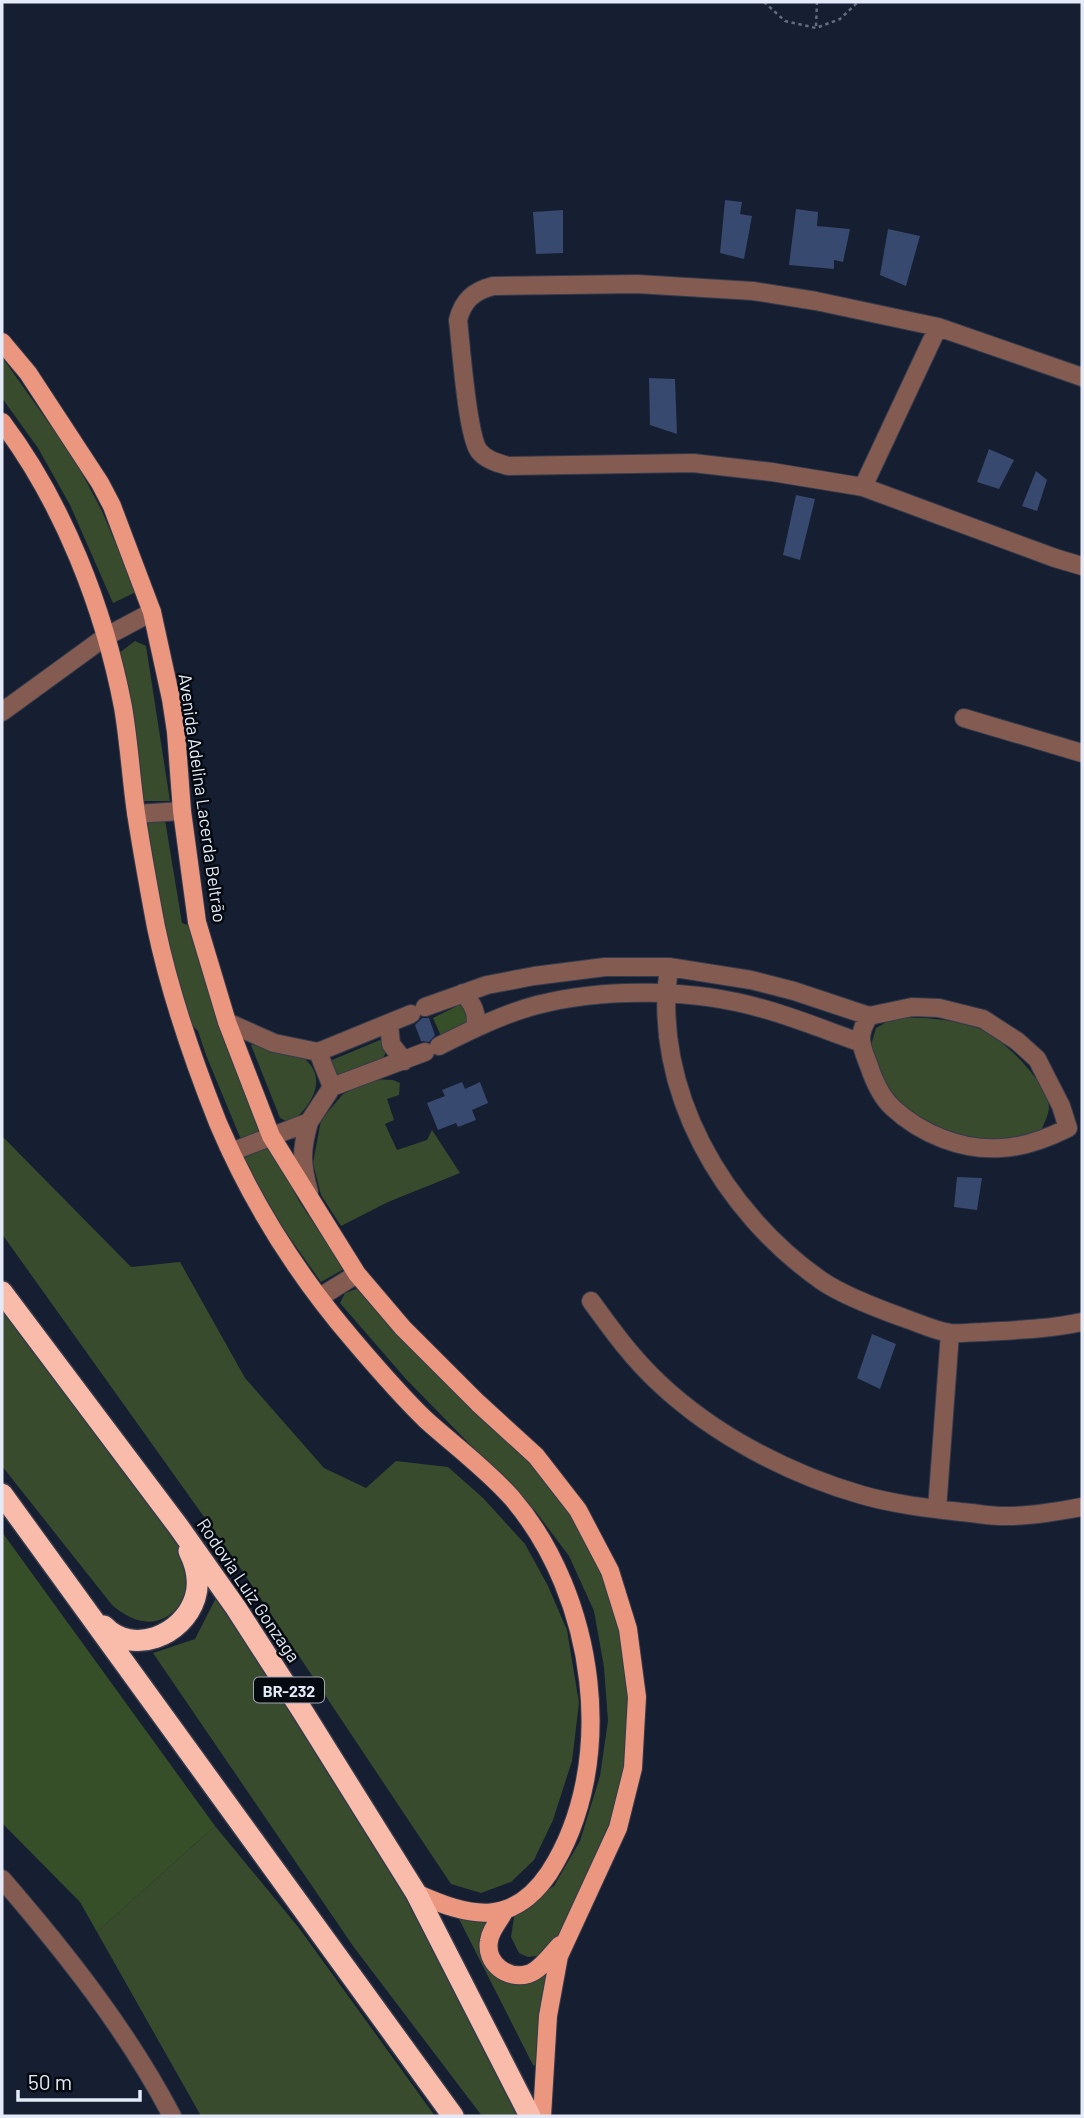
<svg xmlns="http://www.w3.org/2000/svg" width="1084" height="2118" font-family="Barlow,sans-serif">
	<rect width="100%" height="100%" fill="#161e31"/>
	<!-- green -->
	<path fill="#384b2c" d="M2,357L75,460L102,511L136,592L113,603L70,505L38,448L2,398Z
		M135,641L146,646L170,801H143L119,653Z
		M165,820L182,923L190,926L225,1041L263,1135L242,1142L206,1055L198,1031L187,1020L143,829L149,822Z
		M896,1017C925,1018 950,1018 978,1028C1000,1035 1048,1083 1049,1107C1049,1114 1044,1123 1042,1129C1035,1132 1026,1138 1017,1139C966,1148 907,1122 880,1077C876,1069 873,1060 869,1052L876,1028Z
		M380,1040L386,1042L388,1049L383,1058L339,1075L332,1071L330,1064L332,1060Z
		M259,1041C270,1045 298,1051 305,1059C329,1080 310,1108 290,1123L280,1118L251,1045Z
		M372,1079L393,1080L400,1083L399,1095L387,1099L394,1120L385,1124L397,1150L427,1140L432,1130L460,1173L388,1202L341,1226L321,1195L313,1163L321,1120L343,1094Z
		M2,1136L131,1267L180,1262L245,1378L324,1468L366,1488L396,1461L448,1467L483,1498L525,1544L548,1586L567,1630L579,1703L572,1761L553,1820L534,1860L511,1882L481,1893L451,1884L237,1563L2,1234Z
		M270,1145L299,1201L344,1269L321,1282L273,1214L244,1158Z
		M359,1288L524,1454L572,1510L606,1572L637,1701L613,1829L573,1922L544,1955L528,1957L519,1953L511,1937L514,1917L525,1903L554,1886L580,1841L600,1776L608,1721L604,1667L594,1611L569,1556L536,1512L406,1379L340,1303L345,1293Z
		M2,1293L183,1546L192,1581C188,1589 184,1600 178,1607C157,1631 132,1622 112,1605L2,1466Z
		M217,1596L410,1896L521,2116H482L353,1946L153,1653L195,1639Z
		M215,1826L299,1928L435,2116H201L97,1932Z
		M458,1917H496L497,1975L559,1956L541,2068L533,2065Z"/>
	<!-- forest -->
	<path fill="#374f29" d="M461,1004L466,1008L468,1023L441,1036L433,1018Z
		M2,1532L215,1826L97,1932L80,1902L2,1823Z"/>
	<!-- building -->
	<path fill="#37496e" d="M725,200L742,202L740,214L752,216L744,259L720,253Z
		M796,209L818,212L817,226L850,229L843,262L834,260V269L789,265Z
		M563,210V253L536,254L533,212Z
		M888,229L920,236L906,286L880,275Z
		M649,378L675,379L677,434L650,425Z
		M989,449L1014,460L999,489L977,482Z
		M1036,471L1047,480L1037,511L1022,506Z
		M796,495L815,499L800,560L783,555Z
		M422,1018H429L435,1035L429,1042L421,1041L415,1025Z
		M462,1082L465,1089L480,1082L488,1103L472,1110L476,1120L458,1127L456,1123L438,1130L427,1103L445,1096L442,1090Z
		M957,1177L982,1178L977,1210L954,1207Z
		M872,1334L896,1344L880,1389L857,1378Z"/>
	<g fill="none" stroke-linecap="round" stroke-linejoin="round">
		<!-- minor casing -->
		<g stroke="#333b4d" stroke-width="20">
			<path id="minor" d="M1082,377L938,327L816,301L753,291L637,284L493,286C474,291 463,300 458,320C461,345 467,435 479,451C486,460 498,463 508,466L693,463L772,472L863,487L1055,558L1082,566
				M863,487L938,327
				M2,712L105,637L152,612
				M964,718L1082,753
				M136,814L182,811
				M669,967C651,1089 723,1212 822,1281C844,1296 879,1309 904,1318C919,1323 935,1331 950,1333C960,1334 972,1332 982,1332C1016,1330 1049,1329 1082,1322
				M463,993C473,1004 478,1013 475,1028
				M425,1007L487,985L534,976L605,967H669L751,980L794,991L869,1016L912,1007L939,1008L983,1019L1017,1041L1037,1059L1061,1106L1068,1128C1048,1138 1025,1147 1001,1148C963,1151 921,1134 893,1108C881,1097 874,1081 869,1066C861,1045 856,1037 869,1016
				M227,1022L274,1043L318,1052L332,1087L309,1122L231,1152
				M389,1024L391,1044L404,1061
				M439,1046C471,1030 503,1014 537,1005C606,987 696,989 764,1009C796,1018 828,1031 859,1042
				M318,1052L411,1014
				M332,1087L425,1052
				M309,1192C301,1163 301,1150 309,1122
				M320,1297L357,1274
				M591,1301C612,1330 632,1358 659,1383C714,1435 789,1474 862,1495C893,1504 928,1508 961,1512C977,1513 993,1517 1009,1516C1033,1516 1058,1511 1082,1507
				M937,1509L950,1333
				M2,1879C65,1952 127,2030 172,2116"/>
		</g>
		<!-- major casing -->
		<g stroke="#333b4d" stroke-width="20">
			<path id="major" d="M2,342L28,373L100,483L112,506L152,612L171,699L176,732L182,811L197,922L227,1022L271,1136L357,1274L403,1328L478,1403L536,1456L578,1510L610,1571L628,1629L637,1697L633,1768L618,1828L559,1956L548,2016L542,2116
				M2,422C63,503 104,608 123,707C129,742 131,778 136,813C142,851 149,890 156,927C170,994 193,1060 218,1123C251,1201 299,1277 354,1341C377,1368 401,1396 426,1420C455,1446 486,1469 512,1498C595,1595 620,1763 549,1873C512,1928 469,1917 416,1893
				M504,1912C499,1921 490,1931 489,1941C485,1963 507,1980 528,1974C541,1970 551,1954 560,1945"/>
		</g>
		<!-- highway casing -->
		<g stroke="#333b4d" stroke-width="24">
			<path id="highway" d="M2,1292L178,1526L236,1608L303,1712L416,1893L530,2116
				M2,1494L453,2116
				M104,1626C132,1656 183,1636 195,1598C200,1582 196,1565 189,1551"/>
		</g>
		<!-- path -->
		<path stroke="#646b7c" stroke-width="2.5" stroke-dasharray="3.5 3.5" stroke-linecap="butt" d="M764,2L785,21L816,28L840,19L858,2
			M816,26L817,2"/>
		<!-- minor -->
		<use href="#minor" stroke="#845b50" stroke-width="18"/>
		<!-- major -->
		<use href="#major" stroke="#eb977f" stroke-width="18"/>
		<!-- highway -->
		<use href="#highway" stroke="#fabcaa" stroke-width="21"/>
	</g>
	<g text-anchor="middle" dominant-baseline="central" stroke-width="5" stroke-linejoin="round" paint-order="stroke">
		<!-- shield labels -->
		<rect fill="#050910" stroke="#a1a6b2" stroke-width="2" x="254" y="1677.5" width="70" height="25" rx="5"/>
		<g font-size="16" font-weight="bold" fill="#e4eaf7">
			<text x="289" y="1690">BR-232</text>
		</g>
		<!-- street labels -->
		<g font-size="18" fill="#e4eaf7" stroke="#050910">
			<text transform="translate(203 798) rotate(82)">Avenida Adelina Lacerda Beltrão</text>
			<text transform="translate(249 1590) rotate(56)">Rodovia Luiz Gonzaga</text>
		</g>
	</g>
	<!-- border -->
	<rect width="1084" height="2118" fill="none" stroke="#e4eaf7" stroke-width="7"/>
	<!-- scale -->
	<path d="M18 2090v10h122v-10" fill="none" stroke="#e4eaf7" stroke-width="3.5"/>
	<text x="28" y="2090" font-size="21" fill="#e4eaf7" stroke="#050910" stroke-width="5" paint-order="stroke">50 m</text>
</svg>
